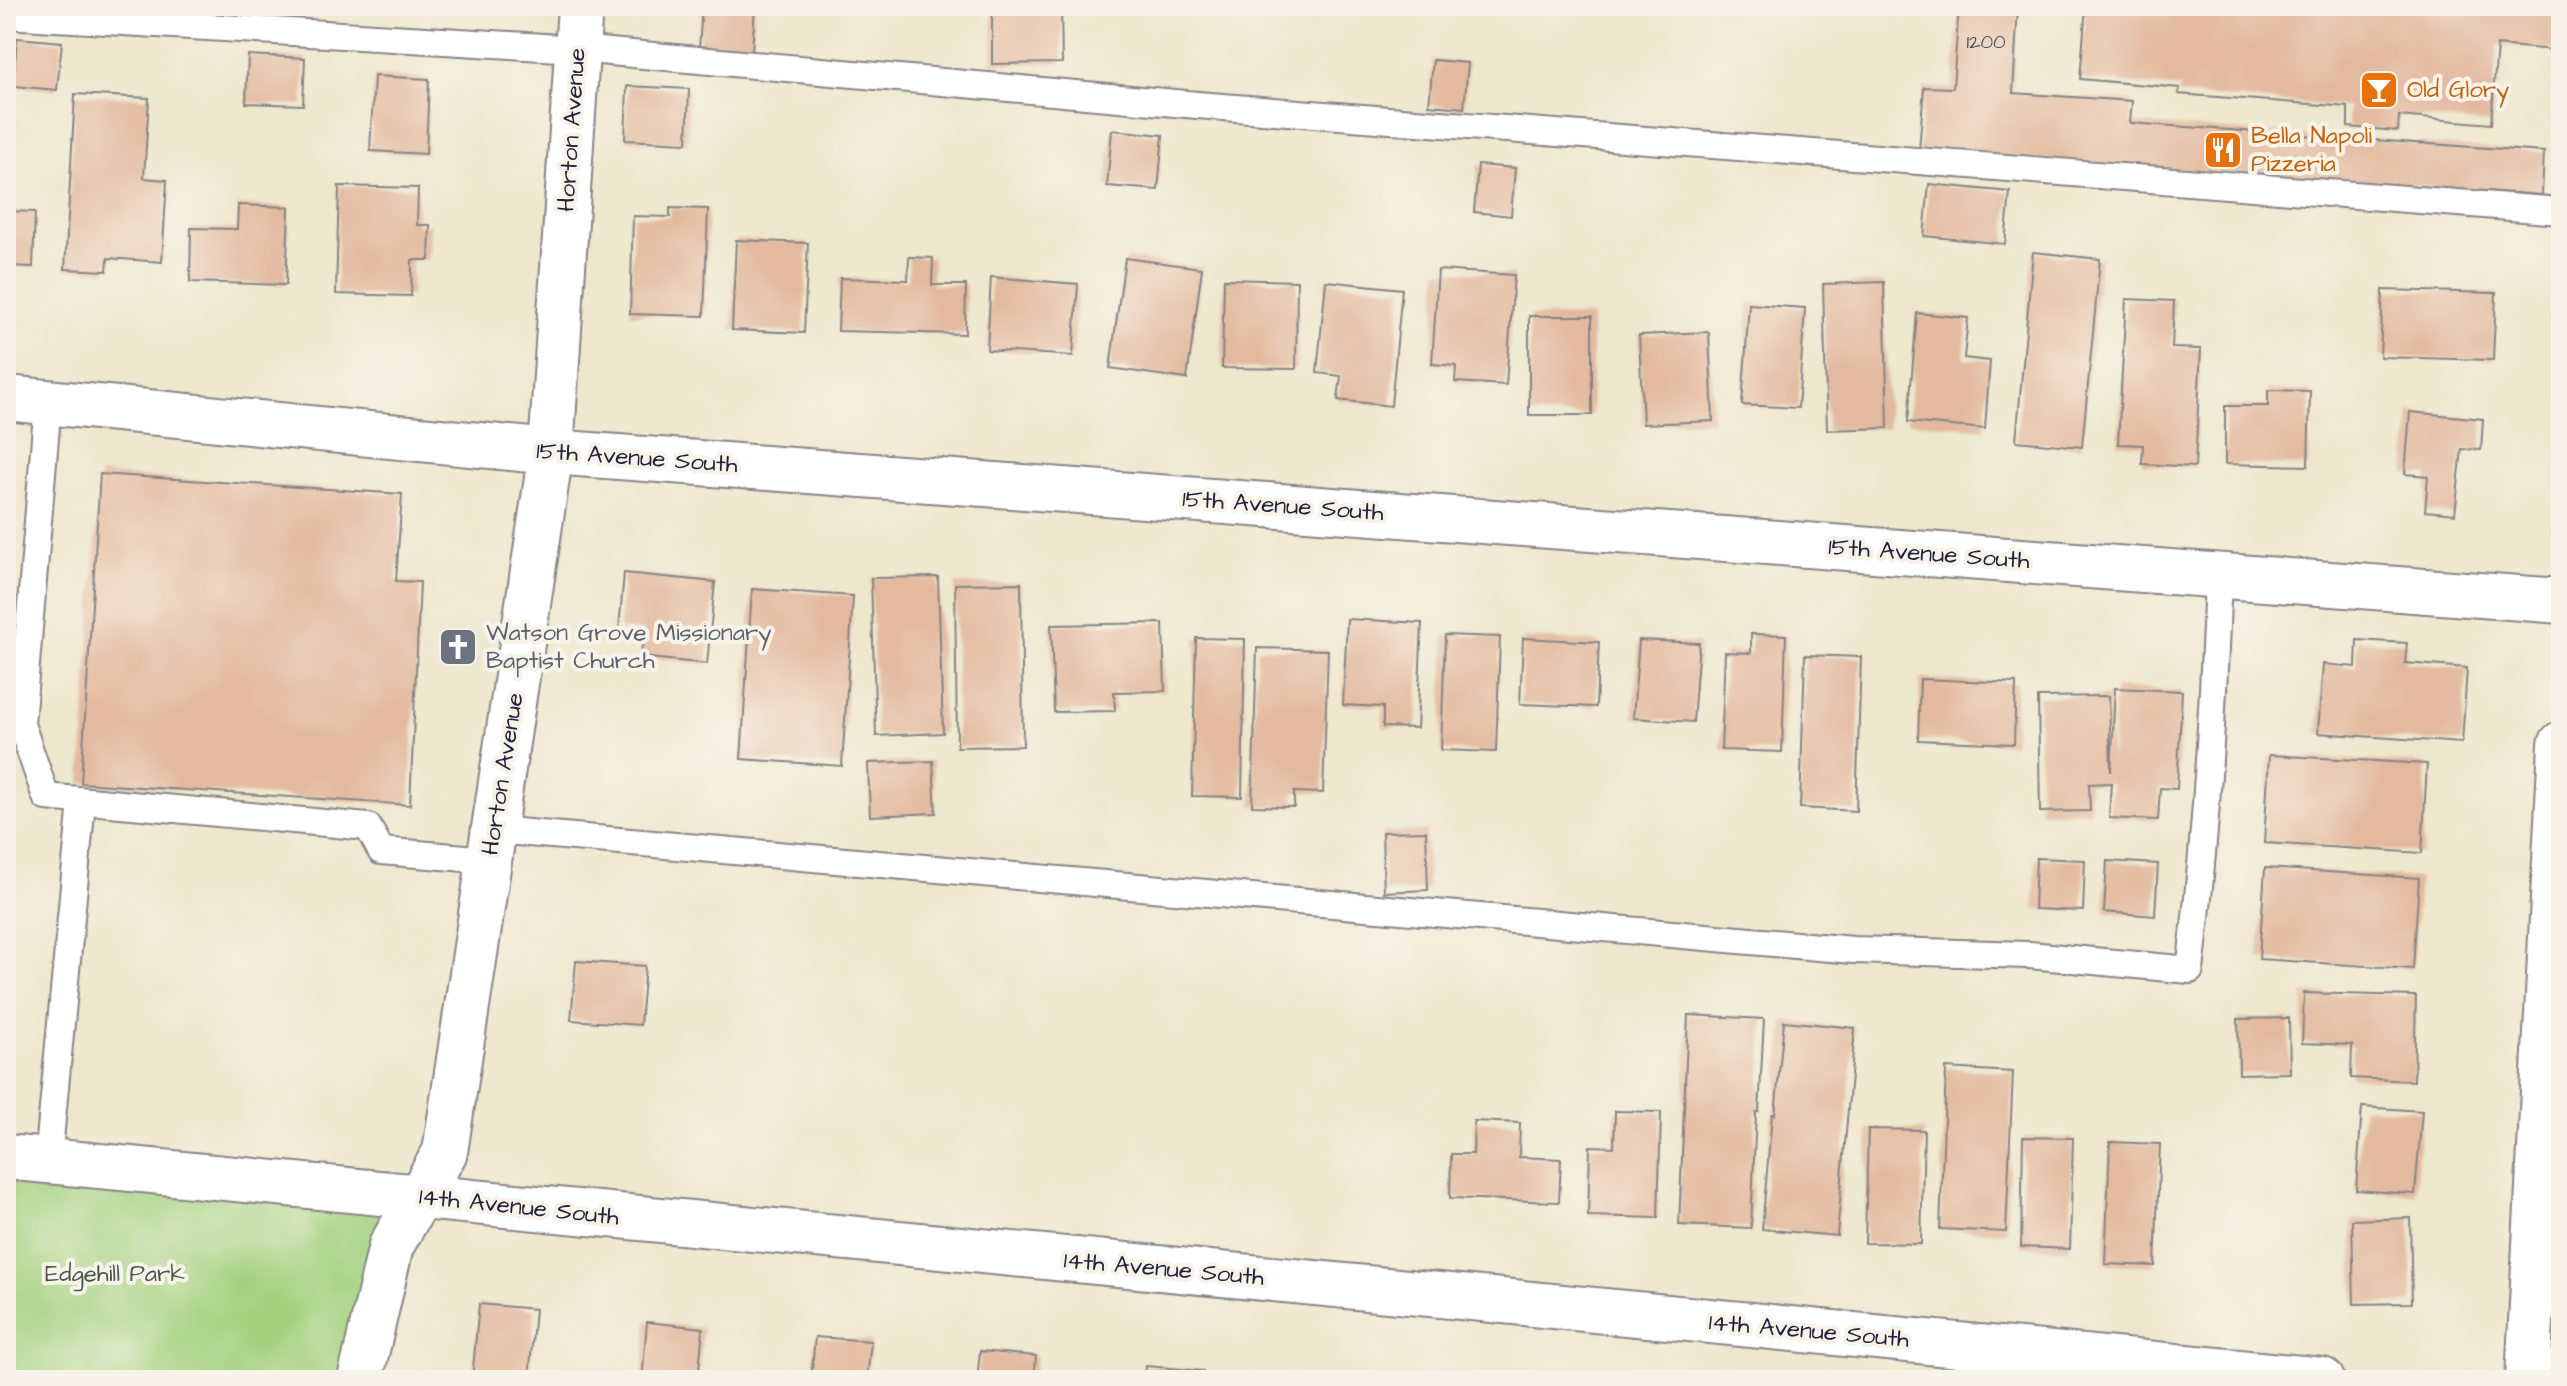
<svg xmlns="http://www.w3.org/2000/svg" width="2567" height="1386" font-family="'Architects Daughter',sans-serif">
	<rect width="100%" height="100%" fill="#f7f3e8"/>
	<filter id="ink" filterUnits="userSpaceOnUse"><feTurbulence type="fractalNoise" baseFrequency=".0125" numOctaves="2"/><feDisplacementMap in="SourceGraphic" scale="16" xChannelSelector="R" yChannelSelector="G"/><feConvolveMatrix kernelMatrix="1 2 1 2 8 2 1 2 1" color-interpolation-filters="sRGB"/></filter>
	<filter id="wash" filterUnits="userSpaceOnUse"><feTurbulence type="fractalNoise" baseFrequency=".006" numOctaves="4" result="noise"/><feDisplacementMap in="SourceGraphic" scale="32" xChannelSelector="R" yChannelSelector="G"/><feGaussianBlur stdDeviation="1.8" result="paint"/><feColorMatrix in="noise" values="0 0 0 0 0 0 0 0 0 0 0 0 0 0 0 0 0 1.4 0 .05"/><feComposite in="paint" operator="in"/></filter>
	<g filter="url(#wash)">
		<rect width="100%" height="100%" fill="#ede7cd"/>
		<!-- green -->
		<path fill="#a4d280" stroke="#637a5e" stroke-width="2" d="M6,1157L419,1197L360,1380H6Z"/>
		<g id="blocks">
			<!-- building -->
			<path fill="#e3b99f" d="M702,6H755L752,52L699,49Z
				M992,6H1061L1062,63L992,64Z
				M1959,6H2018L2013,93L2132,101L2130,123L2544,152L2542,195L1919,151L1924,87L1953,88Z
				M2086,6H2556L2553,50L2497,45L2491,124L2399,116L2398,131L2348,127V107L2178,94L2180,88L2080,79Z
				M17,38L62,42L57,90L13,86Z
				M248,55L305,58L303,105L246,103Z
				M1433,60L1468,63L1464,108L1429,105Z
				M374,76L429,79L426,154L370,151Z
				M627,86L689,89L687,143L625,140Z
				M75,94L149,98L144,178L167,180L162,262L108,258L107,271L65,269Z
				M1112,130L1163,135L1158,190L1107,186Z
				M1478,165L1515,168L1511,216L1474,212Z
				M1929,184L2010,192L2005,244L1924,236Z
				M339,186L418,188L417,225H430L429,260H412L411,296L336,294Z
				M238,205L289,207L286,285L190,282L191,228L237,229Z
				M670,208L708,209L704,316L630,314L633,216L670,217Z
				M6,211L35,212L33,267L6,266Z
				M736,240L808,243L804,333L732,330Z
				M2033,252L2100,259L2082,447L2016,441Z
				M909,257L933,258L932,285H966L965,334L838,331L840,278L908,280Z
				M1125,258L1202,268L1187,379L1110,368Z
				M1438,270L1514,275L1506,385L1455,382L1456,366L1432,364Z
				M991,277L1078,284L1073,356L987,350Z
				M1224,279L1297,281L1296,369L1222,368Z
				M1326,281L1402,289L1391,406L1338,400L1341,376L1317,373Z
				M1884,282L1888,428L1827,430L1823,284Z
				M2383,290L2496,293L2493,360L2380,357Z
				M2126,299L2174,301L2172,348L2201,349L2195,467L2142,464L2143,445L2118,444Z
				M1749,304L1805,308L1798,408L1742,405Z
				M1917,313L1968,318L1964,358L1990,361L1985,429L1908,422Z
				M1529,316H1592V415H1529Z
				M1709,332L1713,421L1643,424L1639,335Z
				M2268,390L2310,391L2308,466L2225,464V406H2268Z
				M2410,412L2483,419L2481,450L2462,449L2455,514L2425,511L2428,476L2405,474Z
				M100,474L402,494L396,581L420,582L410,805L81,783Z
				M624,573L715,582L707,664L641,657L643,631L619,629Z
				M938,577L943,733L876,736L871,578Z
				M1021,583L1023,746L957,747L955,584Z
				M752,589L853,596L842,766L741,759Z
				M1347,619L1422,623L1417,728L1383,727V707L1343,705Z
				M1163,623L1165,691L1114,692L1115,711L1054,712L1051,625Z
				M1751,634L1786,635L1782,752L1721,750L1725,652L1751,653Z
				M1445,635L1500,637L1496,752L1441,750Z
				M1196,638L1245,639L1242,797L1192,796Z
				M1523,638L1599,642L1596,707L1520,704Z
				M1639,640L1699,643L1693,722L1633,718Z
				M2357,640L2407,643L2405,663L2467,668L2462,743L2318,733L2323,664L2356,667Z
				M1257,648L1328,650L1323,793L1294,792V807L1252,806Z
				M1805,655L1861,657L1856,811L1800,808Z
				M1920,679L2016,683L2014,744L1918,740Z
				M2115,688L2182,691L2177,789L2160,788L2158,820L2109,818L2111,783L2089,784L2090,811L2040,812L2038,697L2109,696L2111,772Z
				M2269,755L2427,764L2422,853L2264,843Z
				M933,761L936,813L870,816L868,763Z
				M1426,831L1428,890L1384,892L1382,832Z
				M2036,858L2085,860L2083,911L2034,909Z
				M2107,861L2158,864L2155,916L2104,912Z
				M2265,868L2419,878L2413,969L2259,959Z
				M576,961L645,966L640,1025L571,1020Z
				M2304,993L2416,996L2414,1081L2351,1078L2352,1045L2302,1043Z
				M1688,1015L1764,1019L1759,1112H1756L1751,1228L1679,1225Z
				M2289,1018L2290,1073L2239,1074L2238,1019Z
				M1784,1021L1855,1028L1837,1236L1762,1229L1772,1114L1775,1115Z
				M1946,1068L2013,1072L2006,1232L1940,1229Z
				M2362,1107L2422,1111L2415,1194L2356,1190Z
				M1615,1111L1661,1112L1658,1218L1588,1216L1590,1146L1614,1147Z
				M1474,1121L1520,1123L1519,1157L1561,1159L1559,1202L1450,1198L1451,1154H1473Z
				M1868,1129L1924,1130L1921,1244L1865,1243Z
				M2023,1137L2073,1138L2070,1249L2021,1247Z
				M2110,1142L2160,1144L2155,1266L2105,1264Z
				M2410,1218L2412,1303L2354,1304L2352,1220Z
				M479,1304L535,1309L529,1380H472Z
				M647,1322L703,1328L698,1380H642Z
				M815,1337L871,1341L867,1380H811Z
				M980,1351L1036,1356L1034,1380H977Z
				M1146,1366L1203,1371L1202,1380H1145Z"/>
		</g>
	</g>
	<g filter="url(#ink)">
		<use href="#blocks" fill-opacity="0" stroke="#888484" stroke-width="2"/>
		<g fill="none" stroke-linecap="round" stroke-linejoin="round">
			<!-- service casing -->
			<g stroke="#888484" stroke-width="30">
				<path id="service" d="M6,15L577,49L1197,105L2561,211
					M48,402L21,724L46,797L368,827L381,851L490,860
					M495,830L1853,950L2029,955L2190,970C2206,839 2213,708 2218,576
					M48,1161L82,801"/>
			</g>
			<!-- minor casing -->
			<g stroke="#888484" stroke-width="48">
				<path id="minor" d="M6,398L551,452L2561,601
					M6,1157L2322,1380
					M360,1380L391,1246L445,1152L551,452L580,6"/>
			</g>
			<!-- tertiary casing -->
			<g stroke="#888484" stroke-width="48">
				<path id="tertiary" d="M2528,1380L2561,744"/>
			</g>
			<!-- service -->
			<use href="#service" stroke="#fff" stroke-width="26"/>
			<!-- minor -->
			<use href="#minor" stroke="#fff" stroke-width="44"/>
			<!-- tertiary -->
			<use href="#tertiary" stroke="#fff" stroke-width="44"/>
		</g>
	</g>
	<!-- icons -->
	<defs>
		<g id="bar-square" transform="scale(2)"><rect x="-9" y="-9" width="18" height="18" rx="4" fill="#e8710a" stroke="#f7f3e8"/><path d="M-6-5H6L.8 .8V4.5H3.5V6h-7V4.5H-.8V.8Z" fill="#fff"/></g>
		<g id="restaurant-square" transform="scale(2)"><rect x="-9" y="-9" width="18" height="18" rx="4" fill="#e8710a" stroke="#f7f3e8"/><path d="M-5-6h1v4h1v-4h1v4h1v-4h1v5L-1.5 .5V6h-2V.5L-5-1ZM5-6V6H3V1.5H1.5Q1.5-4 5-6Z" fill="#fff"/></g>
		<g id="church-square" transform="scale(2)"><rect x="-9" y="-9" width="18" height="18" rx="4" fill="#6b7280" stroke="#f7f3e8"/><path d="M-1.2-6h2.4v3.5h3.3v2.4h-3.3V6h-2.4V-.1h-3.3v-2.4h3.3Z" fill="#fff"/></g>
	</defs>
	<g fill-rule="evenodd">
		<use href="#bar-square" x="2379" y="90"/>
		<use href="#restaurant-square" x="2223" y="150"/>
		<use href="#church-square" x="458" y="647"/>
	</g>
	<g text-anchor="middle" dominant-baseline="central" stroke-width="8" stroke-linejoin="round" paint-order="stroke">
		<!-- number labels -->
		<g font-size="20" fill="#524854">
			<text x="1986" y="42">1200</text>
		</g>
		<!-- food labels -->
		<g font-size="24" fill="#c56008" stroke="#f7f3e8" text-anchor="start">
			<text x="2407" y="90">Old Glory</text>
			<text x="2251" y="136">Bella Napoli<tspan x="2251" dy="28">Pizzeria</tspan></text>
		</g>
		<!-- street labels -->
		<g font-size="24" fill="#22223b" stroke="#f7f3e8">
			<text transform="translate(572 130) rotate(-86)">Horton Avenue</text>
			<text transform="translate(637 458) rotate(4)">15th Avenue South</text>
			<text transform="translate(1283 506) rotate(4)">15th Avenue South</text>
			<text transform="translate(1929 554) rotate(4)">15th Avenue South</text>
			<text transform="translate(503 774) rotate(-81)">Horton Avenue</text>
			<text transform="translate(519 1207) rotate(6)">14th Avenue South</text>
			<text transform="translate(1164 1269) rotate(5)">14th Avenue South</text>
			<text transform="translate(1809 1331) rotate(5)">14th Avenue South</text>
		</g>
		<!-- worship labels -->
		<g font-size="24" fill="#5b616d" stroke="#f7f3e8" text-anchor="start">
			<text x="486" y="633">Watson Grove Missionary<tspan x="486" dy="28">Baptist Church</tspan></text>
		</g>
		<!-- park labels -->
		<g font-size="24" fill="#495750" stroke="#f7f3e8">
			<text x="115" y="1274">Edgehill Park</text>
		</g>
	</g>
	<!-- margin -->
	<rect width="2567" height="1386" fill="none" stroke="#f7f3e8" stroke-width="32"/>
</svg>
